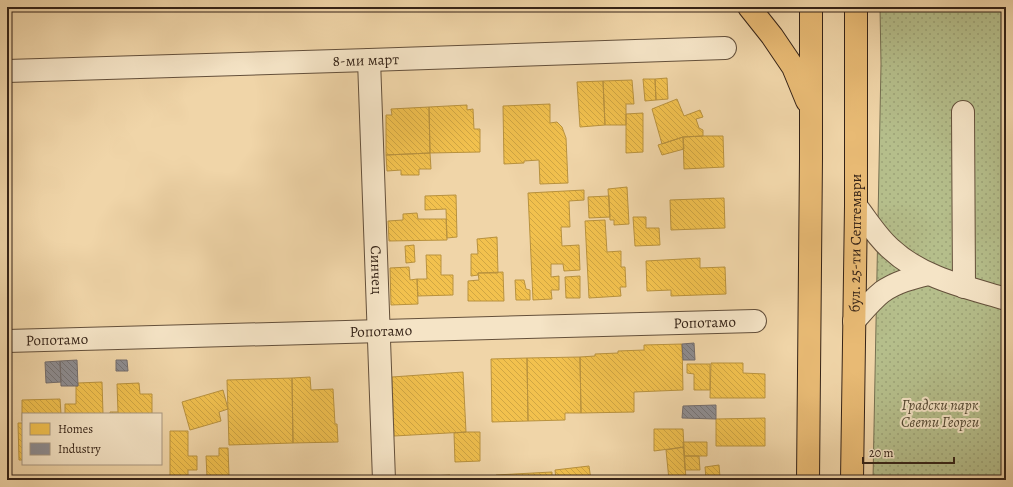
<svg xmlns="http://www.w3.org/2000/svg" width="1013" height="487" font-family="Alegreya,serif">
	<defs>
		<pattern id="park-dots" width="8" height="8" patternUnits="userSpaceOnUse"><rect width="8" height="8" fill="#b5be8b"/><path d="M2 2h.1M6 6h.1" fill="none" stroke="#9ca377" stroke-width="1.8" stroke-linecap="round"/></pattern>
		<pattern id="homes-back-hatch" width="6" height="6" patternUnits="userSpaceOnUse"><rect width="6" height="6" fill="#f2c14e"/><path d="M-1 5l2 2M0 0l6 6M5-1l2 2" fill="none" stroke="#d0a643"/></pattern>
		<pattern id="industry-back-hatch" width="6" height="6" patternUnits="userSpaceOnUse"><rect width="6" height="6" fill="#8d8d92"/><path d="M-1 5l2 2M0 0l6 6M5-1l2 2" fill="none" stroke="#747376"/></pattern>
	</defs>
	<rect width="100%" height="100%" fill="#f0d5a8"/>
	<filter id="stains"><feTurbulence type="fractalNoise" baseFrequency=".005" numOctaves="4"/><feColorMatrix values="0 0 0 0 .2 0 0 0 0 .09 0 0 0 0 .02 0 0 0 .5 -.17"/></filter>
	<radialGradient id="worn" r=".72"><stop offset=".6" stop-color="#630" stop-opacity="0"/><stop offset="1" stop-color="#630" stop-opacity=".3"/></radialGradient>
	<!-- park -->
	<path fill="url(#park-dots)" stroke="#757051" d="M880,7H1006V480H873L881,64Z"/>
	<!-- homes -->
	<path fill="url(#homes-back-hatch)" stroke="#b9923e" d="M667,78L668,99L656,100L655,79Z
		M643,79H655L656,100L645,101Z
		M632,80L634,104H626V125H605L603,81Z
		M603,81L605,125L580,127L577,82Z
		M677,99L684,116L700,110L703,117L696,119L699,128L703,130V136L683,137L662,144L652,109Z
		M550,104V123L557,122L562,127L566,138L568,183L540,184L539,160L524,161V163L504,164L503,106Z
		M467,105V110L473,109L474,129H480V152L430,153L429,107Z
		M429,107L430,153L386,155V115H392L391,109Z
		M643,113V152L626,153V114Z
		M703,136H723L724,167L684,169L683,137Z
		M683,137L684,149L662,155L658,145Z
		M430,153L431,169H419V175H401V170L387,171L386,155Z
		M627,187L629,224L614,225V220H610L608,189Z
		M584,190V200L569,201L570,227H561L562,246L579,245L580,270L564,271L563,264H551V277L559,276V290H551L552,299L533,300L528,193Z
		M456,195L457,237L447,238L446,209L425,210V196Z
		M609,196L610,217L589,218L588,197Z
		M724,198L725,228L671,230L670,200Z
		M417,213L418,219H446L447,240L389,241L388,221L403,220V214Z
		M633,217H646V228H659L660,245L635,246Z
		M605,220L607,252L621,251V267H625L626,287H620L621,296L589,298L585,221Z
		M497,237L498,273H478V275L471,276V254H478L477,239Z
		M414,245L415,262L406,263L405,246Z
		M426,255H441V275H453V295L418,296L417,279H427Z
		M700,258V268L725,267L726,294L671,296V290L647,291L646,261Z
		M409,267L410,280L417,279L418,304L391,305L390,268Z
		M503,272L504,301H468V281L479,280L478,273Z
		M580,276V298H566L565,277Z
		M515,280H524L526,289L530,290V300H516Z
		M682,344L683,390L634,392V412L581,413L580,357L595,356V354L618,353V351L644,350V345Z
		M580,357L581,413H565V420L528,421L527,358Z
		M527,358L528,421L492,422L491,359Z
		M711,363H743V373L765,374V398H710Z
		M687,364H710V390H694V374L687,373Z
		M463,372L466,432L394,436L392,377Z
		M310,377L311,390L333,389L335,424H337L338,442L293,443L292,378Z
		M292,378L293,443L229,445L227,380Z
		M102,382L103,414H65V404H76V386H78V383Z
		M139,383L140,394H152V414H110V412H118L117,384Z
		M223,390L228,409L219,412L221,421L190,430L182,402Z
		M60,399L61,414H23V421H22V400Z
		M765,418V446H716V419Z
		M18,423H23V460H19Z
		M654,429H683L684,447L654,451Z
		M170,431H188V456H197V470H188V478H170Z
		M466,432H480V461L455,462L454,433Z
		M683,442H707V456H684Z
		M684,447L686,480H669L666,450Z
		M219,448H228L229,476L207,477L206,456H219Z
		M684,456H699L700,470H685Z
		M719,465L720,477L734,476L735,480H693L706,479L705,467Z
		M589,466L591,480H556L555,470Z
		M552,472V480H496V475Z
		M450,475V480H413V477Z"/>
	<!-- industry -->
	<path fill="url(#industry-back-hatch)" stroke="#736d6d" d="M694,343L695,360H683L682,344Z
		M77,360L78,386H61L60,361Z
		M116,360H127L128,371H116Z
		M60,361L61,382L46,383L45,362Z
		M716,405V419L682,418L683,406Z"/>
	<g fill="none" stroke-linecap="round" stroke-linejoin="round">
		<!-- minor casing -->
		<g stroke="#64503b" stroke-width="24">
			<g id="minor">
				<path id="s1" d="M369,60L384,480"/>
				<path id="s2" d="M7,71L369,60L725,48"/>
				<path d="M963,112L964,287"/>
				<path d="M856,206C867,220 877,237 891,249C922,278 966,287 1006,299"/>
				<path d="M854,321C863,311 872,300 882,292C896,282 912,278 928,274"/>
				<path id="s3" d="M7,341L755,321"/>
			</g>
		</g>
		<!-- major casing -->
		<g stroke="#352317" stroke-width="24">
			<g id="major">
				<path d="M749,7L772,36L793,67L807,101"/>
				<path d="M808,480L811,158V7"/>
				<path id="s4" d="M852,480L856,206V7"/>
			</g>
		</g>
		<!-- minor -->
		<use href="#minor" stroke="#f5e4c6" stroke-width="22"/>
		<!-- major -->
		<use href="#major" stroke="#e8ba74" stroke-width="22"/>
	</g>
	<g text-anchor="middle" dominant-baseline="central" stroke-width="4" stroke-linejoin="round" paint-order="stroke">
		<!-- street labels -->
		<g font-size="15" fill="#352317" stroke="#f5e4c6">
			<text stroke="none"><textPath href="#s2" startOffset="359">8-ми март</textPath></text>
			<text stroke="none"><textPath href="#s4" startOffset="237">бул. 25-ти Септември</textPath></text>
			<text stroke="none"><textPath href="#s1" startOffset="210">Синчец</textPath></text>
			<text stroke="none"><textPath href="#s3" startOffset="698">Ропотамо</textPath></text>
			<text stroke="none"><textPath href="#s3" startOffset="374">Ропотамо</textPath></text>
			<text stroke="none"><textPath href="#s3" startOffset="50">Ропотамо</textPath></text>
		</g>
		<!-- park labels -->
		<g font-size="15" font-style="italic" fill="#554a34" stroke="#f5e4c6">
			<text x="940" y="405">Градски парк<tspan x="940" dy="17">Свети Георги</tspan></text>
		</g>
	</g>
	<!-- margin -->
	<rect width="1013" height="487" fill="none" stroke="#f0d5a8" stroke-width="24"/>
	<rect x="8" y="8" width="997" height="471" fill="none" stroke="#352317" stroke-width="2"/>
	<rect x="12" y="12" width="989" height="463" fill="none" stroke="#352317"/>
	<!-- legend -->
	<rect x="22" y="413" width="140" height="52" fill="#f5e4c6" stroke="#a89780"/>
	<rect x="30" y="423" width="20" height="12" fill="#f2c14e" stroke="#a89780"/>
	<text x="58" y="433" font-size="12" fill="#352317">Homes</text>
	<rect x="30" y="443" width="20" height="12" fill="#8d8d92" stroke="#a89780"/>
	<text x="58" y="453" font-size="12" fill="#352317">Industry</text>
	<!-- scale -->
	<path d="M863 457v6h91v-6" fill="none" stroke="#352317" stroke-width="2"/>
	<text x="869" y="457" font-size="12" fill="#352317" stroke="#f5e4c6" stroke-width="3" paint-order="stroke">20 m</text>
	<rect width="100%" height="100%" filter="url(#stains)"/>
	<rect width="100%" height="100%" fill="url(#worn)"/>
</svg>
